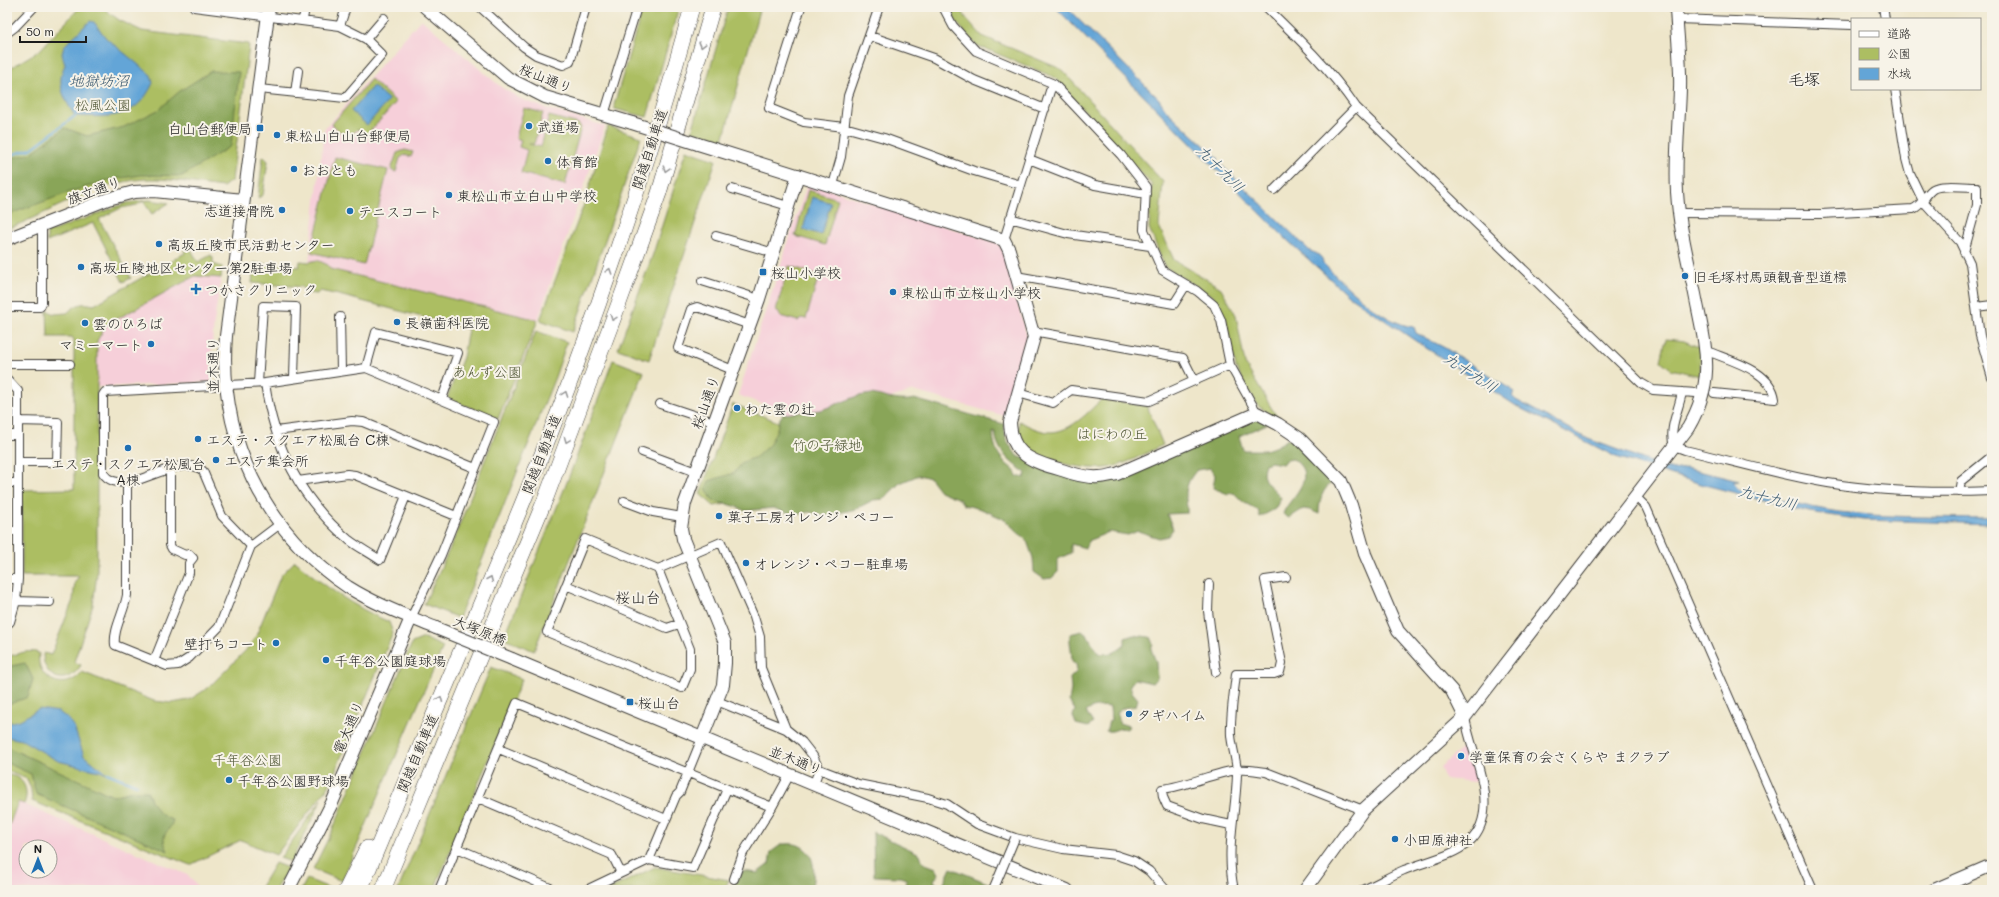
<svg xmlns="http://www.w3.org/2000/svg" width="1999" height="897" font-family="Mali,'Klee One',sans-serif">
	<rect width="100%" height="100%" fill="#f7f3e8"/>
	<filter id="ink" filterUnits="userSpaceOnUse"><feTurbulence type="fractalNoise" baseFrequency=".025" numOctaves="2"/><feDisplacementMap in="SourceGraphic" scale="8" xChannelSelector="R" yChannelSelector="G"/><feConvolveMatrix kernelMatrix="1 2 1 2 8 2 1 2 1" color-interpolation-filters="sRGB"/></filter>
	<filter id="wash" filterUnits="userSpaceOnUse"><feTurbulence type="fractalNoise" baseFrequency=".012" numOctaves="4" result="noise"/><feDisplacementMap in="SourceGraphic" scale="16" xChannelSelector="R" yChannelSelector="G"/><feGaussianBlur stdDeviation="0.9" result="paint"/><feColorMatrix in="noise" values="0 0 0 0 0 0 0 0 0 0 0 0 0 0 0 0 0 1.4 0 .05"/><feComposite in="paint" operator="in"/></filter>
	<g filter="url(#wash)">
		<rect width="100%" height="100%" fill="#eee6ca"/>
		<!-- built -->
		<path fill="#f6cfd9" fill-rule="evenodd" d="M421,19L501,87L521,99L548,109L605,126L538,320L330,269L328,265L309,262L324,130Z
			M811,184L1001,244L1028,340L1005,416L913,391L811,422L738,395L807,185Z
			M195,276L221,278L214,323L211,354L212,382L97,387V341L105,325Z
			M1466,745L1476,782L1445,779L1440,767Z
			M19,802L188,875L200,890H7V831ZM26,847H50V871H26Z"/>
		<!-- green -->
		<path fill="#acbe62" stroke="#646d3f" d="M80,7H102L119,20L142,31L248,44L249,46L232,180L223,187C194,184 164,176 135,180C90,186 49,213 7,229V70L40,50Z
			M643,7H679L647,117L615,109L614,105Z
			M728,7H760L723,140L692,131Z
			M948,7H960L966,18L982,36L1061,69L1163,182L1159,226L1174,260L1221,288L1236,315L1245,364L1278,419L1258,406L1236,368L1226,318L1214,297L1165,267L1149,228L1152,185L1054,77L976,45L957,23Z
			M371,79L396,102L366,136L358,129L352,134L340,132L332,124Z
			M524,108L543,113L534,144H529L541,147L549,116L579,124L581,128L565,185L521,173L527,150L519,147L521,140L516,138Z
			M608,126L641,137L573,332L540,320L583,207Z
			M405,150L413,152L411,157L405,155L400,158L396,172L391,170L397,153Z
			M686,150L716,160L649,360L618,349L653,254Z
			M263,156L268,161L263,195L258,198Z
			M335,157L388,170L364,265L311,252Z
			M808,190L838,199L825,245L795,236Z
			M149,200L169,203L152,214L143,201L137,205L121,208L99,219L131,278L123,282L93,223L47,242V233L126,203Z
			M189,246L198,262L211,255L213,258V264L222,267L221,278L195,276L106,325L97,341V573L93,605L74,662L81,665C68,687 43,680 43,654L44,653L51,655L73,600L75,582L79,576H22V490L74,489V340L72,337H48L47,310L54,314L67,313C77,304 81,302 94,305L185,253L184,249Z
			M317,260L328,265L330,269L538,320L498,419L447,398L463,357L468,329L339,295L320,291L317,294L306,293L302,287L252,283L254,263L299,267L300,261L309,262Z
			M789,266L819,275L806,319L801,318L798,321L780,316L779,312L776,310Z
			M536,331L567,342L555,377L459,618L424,604L451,546Z
			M1666,339L1684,341L1701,348L1700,376L1671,369L1661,361Z
			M613,360L644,372L534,651L504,638L567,482Z
			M1102,399L1147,406L1163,445C1146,453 1129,463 1111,467C1091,472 1033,461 1022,442C1018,436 1019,428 1019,421C1025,424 1032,428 1039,430C1065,439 1085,415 1102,399Z
			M733,404L796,429L781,495L714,506L700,494Z
			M295,561C324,586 354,607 389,622L393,633L329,786L276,855L241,840L190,865L32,801L31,789L27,779L7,771V657C17,654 29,649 39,653C35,680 66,693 82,672L154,701L172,703L189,700L208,688L246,650L256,636L281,575Z
			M424,638L443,647L342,881L313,869L332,831L412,643Z
			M491,667L522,679L434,890H398Z
			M7,775C23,775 30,790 24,804L18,802L7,831Z
			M322,799L291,862L280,858Z
			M275,863L288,868L275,890H259Z
			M655,867L729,880L724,890H608Z
			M307,879L334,890H301Z"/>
		<!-- forest -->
		<path fill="#89a558" stroke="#52603a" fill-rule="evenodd" d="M211,71L239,72L231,146L182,176L141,175L109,180L73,191L7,215V159L30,154L65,128L87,136L124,127L158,110L180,91Z
			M872,394C887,397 900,403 914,399L1004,424L1006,439L1017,456L1095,482L1257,418L1267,424L1239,436L1243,450C1265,450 1269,452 1288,439L1296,442L1334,481C1322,489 1319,500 1319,514L1310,510L1303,509L1289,518L1283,514C1287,499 1321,478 1293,459L1287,460L1282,464L1271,462L1265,464C1258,483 1273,485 1281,498L1275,509L1260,517L1258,510L1243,502L1234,493L1228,494L1213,488L1215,475L1210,468L1197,470C1191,476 1186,485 1186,494C1185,501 1188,506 1187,513L1167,514L1173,529L1168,536L1159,538L1138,531L1128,535L1109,532L1090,540L1085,548L1071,544V553L1058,559V572L1052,578L1044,579L1034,572L1033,558L1027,541L1004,519L981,509L964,505L959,499L940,491L930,478L919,475L900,483L883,499L873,500L856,509L826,516L809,512L795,515L773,508L745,511L735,506L713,501L706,488L709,481L734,473L743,462L756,457L770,444L777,429L779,420L783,414L821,410L858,396ZM993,431L995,432C997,452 1011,463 1026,473L1024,478L1017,476C1015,468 1008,467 1004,461C996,453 993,442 993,431Z
			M1082,631L1088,636L1099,654L1113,653L1125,644V638L1133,635L1150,637L1153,644L1151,649L1156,662L1157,679L1152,683L1135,679L1130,685L1132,692L1138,699L1136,706L1123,708L1117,713L1119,717V723L1129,726L1127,729C1118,726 1115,733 1106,731L1109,721L1111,720L1110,707C1102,706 1093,706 1086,712L1093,723L1088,727L1076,724L1073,716L1075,710L1069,701L1071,689L1070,678L1077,671L1076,664L1072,661C1072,651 1069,643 1070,634Z
			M25,663L33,679L28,697L7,705V667Z
			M7,747L113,796L132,791H147C152,803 158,817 173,820C169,835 158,832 168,851L36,794L31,774L7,763Z
			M873,832L920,854L923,863L936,868L939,874L934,880L936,884L943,885L951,868L990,884L987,890H907L906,879L900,877L874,876Z
			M782,844C787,844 794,843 798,845C817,852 815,875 811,890H730L743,871L757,873L769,864L771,852Z"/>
		<!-- water -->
		<path fill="#63a5d7" stroke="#40607a" d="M1055,7H1066L1159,99L1166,110L1219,159L1217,161L1310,251C1316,253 1323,256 1323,263C1344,284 1383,324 1414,327L1416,333L1445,348L1515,392L1512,396L1516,400L1588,439L1673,470L1686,468L1739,481L1733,482L1738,489C1771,497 1805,507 1839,512C1890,518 1941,517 1992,518V524L1863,520L1809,512L1701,484L1616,457L1518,407L1420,344L1349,296L1287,240Z
			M90,21L94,22L106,38L151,75L153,83C136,120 110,117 75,116C65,100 55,84 65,65L62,54L64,46Z
			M373,86L389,100L367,125L351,111Z
			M812,197L831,203L821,235L803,229Z
			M39,709L59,712L67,718L74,727L84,756L107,773L58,761L22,740L7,737V723L20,720Z"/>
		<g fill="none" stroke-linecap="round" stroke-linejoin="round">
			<!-- stream -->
			<path stroke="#63a5d7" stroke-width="2.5" d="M7,156L31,149L75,116
				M107,773L137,785"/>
		</g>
	</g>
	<g filter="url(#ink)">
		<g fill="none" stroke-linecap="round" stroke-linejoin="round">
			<!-- street casing -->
			<g stroke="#3c3a36" stroke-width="10">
				<path id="street" d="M194,7L340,26L366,39L382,55L345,98L259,89
					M480,7L524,47L536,55L563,65L570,62L586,7
					M801,7L769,108L804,122L844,127L884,138L974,171L1021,185
					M943,7L953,26L976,51L1054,84L1121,155L1146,187L1144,230L1162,270L1197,291L1214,305L1221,320L1230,365L1257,413
					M1266,7C1298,38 1331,70 1356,107L1641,383L1653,390L1696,393
					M1883,7L1885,19
					M1677,19L1852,25
					M303,20L305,7
					M340,26L346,7
					M7,33L15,27L34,7
					M870,36L934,58L974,80L1045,109
					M366,39L384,18
					M1895,89L1906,159L1910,174L1923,201L1960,242L1970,263L1980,336L1992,378
					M295,93L298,71
					M604,115L637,7
					M1029,159L1095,185L1146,194
					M833,185L841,157L848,96L879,7
					M732,189L788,206
					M1274,190L1356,107
					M1680,213L1821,214L1913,209C1923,205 1924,195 1933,189C1940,184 1968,187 1977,187V205L1964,252
					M1010,218L1068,234L1150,246
					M716,236L774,253
					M1004,240L1050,91L1054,84
					M1016,276L1174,304L1186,285
					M702,281L759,299
					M7,307H40L42,303V225
					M1976,307L1992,305
					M340,317L341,371
					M1033,331L1183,358L1194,380
					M1707,351C1731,361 1771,370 1775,399L1714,393
					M7,364H70
					M366,368L376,332L458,353L442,399
					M733,370L678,348L691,309L697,307L750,325
					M7,379L18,391V579L16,601L10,622L7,624
					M258,383L263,306L296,307L294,378
					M265,383C274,446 299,498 349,540C358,547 370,553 380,560L406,496
					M1682,392C1679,410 1668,429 1674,446L1685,450C1732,461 1780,475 1828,483C1881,492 1938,493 1992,491
					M1018,393L1053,403L1071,390L1149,401L1230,365
					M660,404L714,422
					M276,431L352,421L363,422L475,468
					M7,435H17
					M642,452L696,472
					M18,462H57L58,422L18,421
					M298,481L347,474L355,475L456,516
					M7,483H18
					M127,483C146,480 187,455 203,471L222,516L251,546
					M1959,492L1961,481L1992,456
					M1635,496L1646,507L1813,890
					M624,501L653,512L682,517
					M280,524L251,546L219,627L189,658L178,665L167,666L115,645C113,629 124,613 127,595V483C117,482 109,482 103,473V395L105,392L265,383L366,368L494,422L441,555L411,618
					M7,531H17
					M658,569L690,649V669L682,688L547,632L585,539L658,569L721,542L754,617L760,637L761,668L786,729
					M7,579H18
					M1209,584L1208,611L1216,672
					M566,585L667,628L679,624
					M16,601L50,602
					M154,661L189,573V563L193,558L189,554L185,555L172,549L170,545V469
					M717,701L786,729L802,742L813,756L819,769L814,784
					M499,749L666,819
					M819,769L858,784L928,798L947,804L977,824L1015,838L1063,849L1116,855L1134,861L1149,871L1166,890
					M478,798L612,855L621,873
					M1231,825L1203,819L1167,806L1163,797L1162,789C1188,786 1215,772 1238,770C1247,769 1257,771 1266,772L1363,810
					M457,848L555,890
					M649,860L693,868L727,789
					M734,879L743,853L772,807L790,774
					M439,890L517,703L772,807
					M586,890L649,860L676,796L680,792L702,738
					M993,890L997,881
					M1234,890C1225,849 1236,814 1237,774C1237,761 1232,748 1231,735C1230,715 1234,694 1236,674H1274L1280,672L1282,663L1265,580L1286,577
					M1363,890C1377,884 1390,876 1404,870C1446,854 1490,851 1484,793C1482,769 1469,743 1465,717"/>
			</g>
			<!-- secondary casing -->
			<g stroke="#3c3a36" stroke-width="14">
				<path id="secondary" d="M269,7L226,336C218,437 264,531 348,587C375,604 407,616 436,628
					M425,7L508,78L545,97L632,123
					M698,144L1004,240L1009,250L1034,337L1010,422C1011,456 1034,462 1062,470C1073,474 1087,478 1099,477C1105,477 1111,475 1117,474L1257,413L1278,424L1299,438L1341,481L1351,505L1365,554L1398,631L1452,691L1465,717
					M7,239L108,199L134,192L154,191L243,200
					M512,659L1067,890
					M702,738L723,685L725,663V643L683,539L681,528L685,503L759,299L798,175
					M288,890L332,803L411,618
					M1305,890L1363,810L1465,717L1688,428C1717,378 1705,346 1695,294C1688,261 1679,226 1677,192C1675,158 1679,123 1680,89C1681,62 1677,34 1676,7
					M1934,890L1992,865"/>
			</g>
			<!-- highway casing -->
			<g stroke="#3c3a36" stroke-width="16">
				<path id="highway" d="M346,890L367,848
					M360,890C415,757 473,625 527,492C591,334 647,171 692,7
					M383,890L547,495L618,306L659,193L713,7"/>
			</g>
			<!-- street -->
			<use href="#street" stroke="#fff" stroke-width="8"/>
			<!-- secondary -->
			<use href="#secondary" stroke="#fff" stroke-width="12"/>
			<!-- highway -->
			<use href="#highway" stroke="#fff" stroke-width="15"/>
			<!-- street-bridge casing -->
			<g stroke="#3c3a36" stroke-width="10" stroke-linecap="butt">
				<path id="street-bridge" d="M997,881L1015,838"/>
			</g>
			<!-- secondary-bridge casing -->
			<g stroke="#3c3a36" stroke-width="14" stroke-linecap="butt">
				<path id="secondary-bridge" d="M632,123L698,144
					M436,628L512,659"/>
			</g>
			<!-- street-bridge -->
			<use href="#street-bridge" stroke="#fff" stroke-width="8"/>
			<!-- secondary-bridge -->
			<use href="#secondary-bridge" stroke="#fff" stroke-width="12"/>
		</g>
		<!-- one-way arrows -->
		<defs><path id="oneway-chevron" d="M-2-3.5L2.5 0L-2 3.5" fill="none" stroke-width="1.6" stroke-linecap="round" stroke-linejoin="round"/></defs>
		<g stroke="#999">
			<use href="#oneway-chevron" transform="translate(702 45) rotate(105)"/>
			<use href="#oneway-chevron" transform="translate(666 169) rotate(107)"/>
			<use href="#oneway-chevron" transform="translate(609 271) rotate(-72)"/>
			<use href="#oneway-chevron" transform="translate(613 318) rotate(111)"/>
			<use href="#oneway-chevron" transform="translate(565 394) rotate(-70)"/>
			<use href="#oneway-chevron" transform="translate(567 440) rotate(111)"/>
			<use href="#oneway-chevron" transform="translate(490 579) rotate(-67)"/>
			<use href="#oneway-chevron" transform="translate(440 699) rotate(-67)"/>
		</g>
	</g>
	<!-- markers -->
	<g fill="#1f6fb2" stroke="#f7f3e8" stroke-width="1.5">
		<circle cx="529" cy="126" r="4"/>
		<rect x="256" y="124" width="8" height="8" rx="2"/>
		<circle cx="277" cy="135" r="4"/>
		<circle cx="548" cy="161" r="4"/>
		<circle cx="294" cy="169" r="4"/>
		<circle cx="449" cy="195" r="4"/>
		<circle cx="282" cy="210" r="4"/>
		<circle cx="350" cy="211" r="4"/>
		<circle cx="159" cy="244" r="4"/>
		<circle cx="81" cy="267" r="4"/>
		<rect x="759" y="268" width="8" height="8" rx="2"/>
		<circle cx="1685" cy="276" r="4"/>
		<path d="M194 283h4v4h4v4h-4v4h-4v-4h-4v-4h4z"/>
		<circle cx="893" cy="292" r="4"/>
		<circle cx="397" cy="322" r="4"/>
		<circle cx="85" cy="323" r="4"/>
		<circle cx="151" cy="344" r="4"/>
		<circle cx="737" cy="408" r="4"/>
		<circle cx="198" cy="439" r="4"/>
		<circle cx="128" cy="448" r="4"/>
		<circle cx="216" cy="460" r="4"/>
		<circle cx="719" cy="516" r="4"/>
		<circle cx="746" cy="563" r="4"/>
		<circle cx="276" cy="643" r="4"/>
		<circle cx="326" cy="660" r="4"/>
		<rect x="626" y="698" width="8" height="8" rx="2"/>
		<circle cx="1129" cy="714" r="4"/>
		<circle cx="1461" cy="756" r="4"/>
		<circle cx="229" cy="780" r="4"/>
		<circle cx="1395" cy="839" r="4"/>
	</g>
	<g text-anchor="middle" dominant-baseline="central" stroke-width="4" stroke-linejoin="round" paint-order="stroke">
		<!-- street labels -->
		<g font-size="14" fill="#1c1c1c" stroke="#f7f3e8">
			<text transform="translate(546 78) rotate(22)">桜山通り</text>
			<text transform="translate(649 149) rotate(-72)">関越自動車道</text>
			<text transform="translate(94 190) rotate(-20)">旗立通り</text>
			<text transform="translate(212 365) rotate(-90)">並木通り</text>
			<text transform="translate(705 402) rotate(-70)">桜山通り</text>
			<text transform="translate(541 454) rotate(-69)">関越自動車道</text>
			<text transform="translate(480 630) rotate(22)">大塚原橋</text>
			<text transform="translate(348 727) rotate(-67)">電大通り</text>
			<text transform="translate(417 753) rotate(-67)">関越自動車道</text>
			<text transform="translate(796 760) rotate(22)">並木通り</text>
		</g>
		<!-- park labels -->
		<g font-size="14" fill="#4e5534" stroke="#f7f3e8">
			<text x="103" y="104">松風公園</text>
			<text x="487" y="371">あんず公園</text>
			<text x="1112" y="433">はにわの丘</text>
			<text x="827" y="444">竹の子緑地</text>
			<text x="247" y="759">千年谷公園</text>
		</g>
		<!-- poi labels -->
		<g font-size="14" fill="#1c1c1c" stroke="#f7f3e8" text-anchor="start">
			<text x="537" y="126">武道場</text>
			<text x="252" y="128" text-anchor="end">白山台郵便局</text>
			<text x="285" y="135">東松山白山台郵便局</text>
			<text x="556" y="161">体育館</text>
			<text x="302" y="169">おおとも</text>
			<text x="457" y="195">東松山市立白山中学校</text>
			<text x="274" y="210" text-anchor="end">志道接骨院</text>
			<text x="358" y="211">テニスコート</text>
			<text x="167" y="244">高坂丘陵市民活動センター</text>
			<text x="89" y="267">高坂丘陵地区センター第2駐車場</text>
			<text x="771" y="272">桜山小学校</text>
			<text x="1693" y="276">旧毛塚村馬頭観音型道標</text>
			<text x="205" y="289">つかさクリニック</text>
			<text x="901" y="292">東松山市立桜山小学校</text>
			<text x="405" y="322">長嶺歯科医院</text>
			<text x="93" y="323">雲のひろば</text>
			<text x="143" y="344" text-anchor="end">マミーマート</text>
			<text x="745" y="408">わた雲の辻</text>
			<text x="206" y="439">エステ・スクエア松風台 C棟</text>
			<text x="224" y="460">エステ集会所</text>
			<text x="128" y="463" text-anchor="middle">エステ・スクエア松風台<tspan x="128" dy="16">A棟</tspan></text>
			<text x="727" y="516">菓子工房オレンジ・ペコー</text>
			<text x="754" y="563">オレンジ・ペコー駐車場</text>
			<text x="268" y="643" text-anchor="end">壁打ちコート</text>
			<text x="334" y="660">千年谷公園庭球場</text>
			<text x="638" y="702">桜山台</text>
			<text x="1137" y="714">タギハイム</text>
			<text x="1469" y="756">学童保育の会さくらや まクラブ</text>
			<text x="237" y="780">千年谷公園野球場</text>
			<text x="1403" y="839">小田原神社</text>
		</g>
		<!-- water labels -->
		<g font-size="15" font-style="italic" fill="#3c5a70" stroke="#f7f3e8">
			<text x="99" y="80">地獄坊沼</text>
			<text transform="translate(1221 168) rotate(45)">九十九川</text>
			<text transform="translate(1471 372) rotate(33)">九十九川</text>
			<text transform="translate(1768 497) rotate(14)">九十九川</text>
		</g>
		<!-- neighbourhood labels -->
		<g font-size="15" fill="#1c1c1c" stroke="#f7f3e8">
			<text x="638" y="597">桜山台</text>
		</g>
		<!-- quarter labels -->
		<g font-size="16" fill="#1c1c1c" stroke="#f7f3e8">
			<text x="1804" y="78">毛塚</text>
		</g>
	</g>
	<!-- margin -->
	<rect width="1999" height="897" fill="none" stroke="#f7f3e8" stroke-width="24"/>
	<!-- legend -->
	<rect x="1851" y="18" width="130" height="72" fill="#f7f3e8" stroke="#9f9d96"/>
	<rect x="1859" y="31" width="20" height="6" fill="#ffffff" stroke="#9f9d96"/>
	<text x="1887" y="38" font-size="12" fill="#1c1c1c">道路</text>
	<rect x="1859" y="48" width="20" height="12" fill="#acbe62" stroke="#9f9d96"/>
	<text x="1887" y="58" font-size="12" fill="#1c1c1c">公園</text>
	<rect x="1859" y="68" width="20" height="12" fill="#63a5d7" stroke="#9f9d96"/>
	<text x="1887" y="78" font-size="12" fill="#1c1c1c">水域</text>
	<!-- north arrow -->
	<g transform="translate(38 859)"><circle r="19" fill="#f7f3e8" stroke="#9f9d96"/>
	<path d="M0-3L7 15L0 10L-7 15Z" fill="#1f6fb2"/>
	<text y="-6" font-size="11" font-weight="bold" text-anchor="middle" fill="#1c1c1c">N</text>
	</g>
	<!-- scale -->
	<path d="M20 36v6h66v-6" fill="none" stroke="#1c1c1c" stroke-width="2"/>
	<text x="26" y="36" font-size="12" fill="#1c1c1c" stroke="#f7f3e8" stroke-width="3" paint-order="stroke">50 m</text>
</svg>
